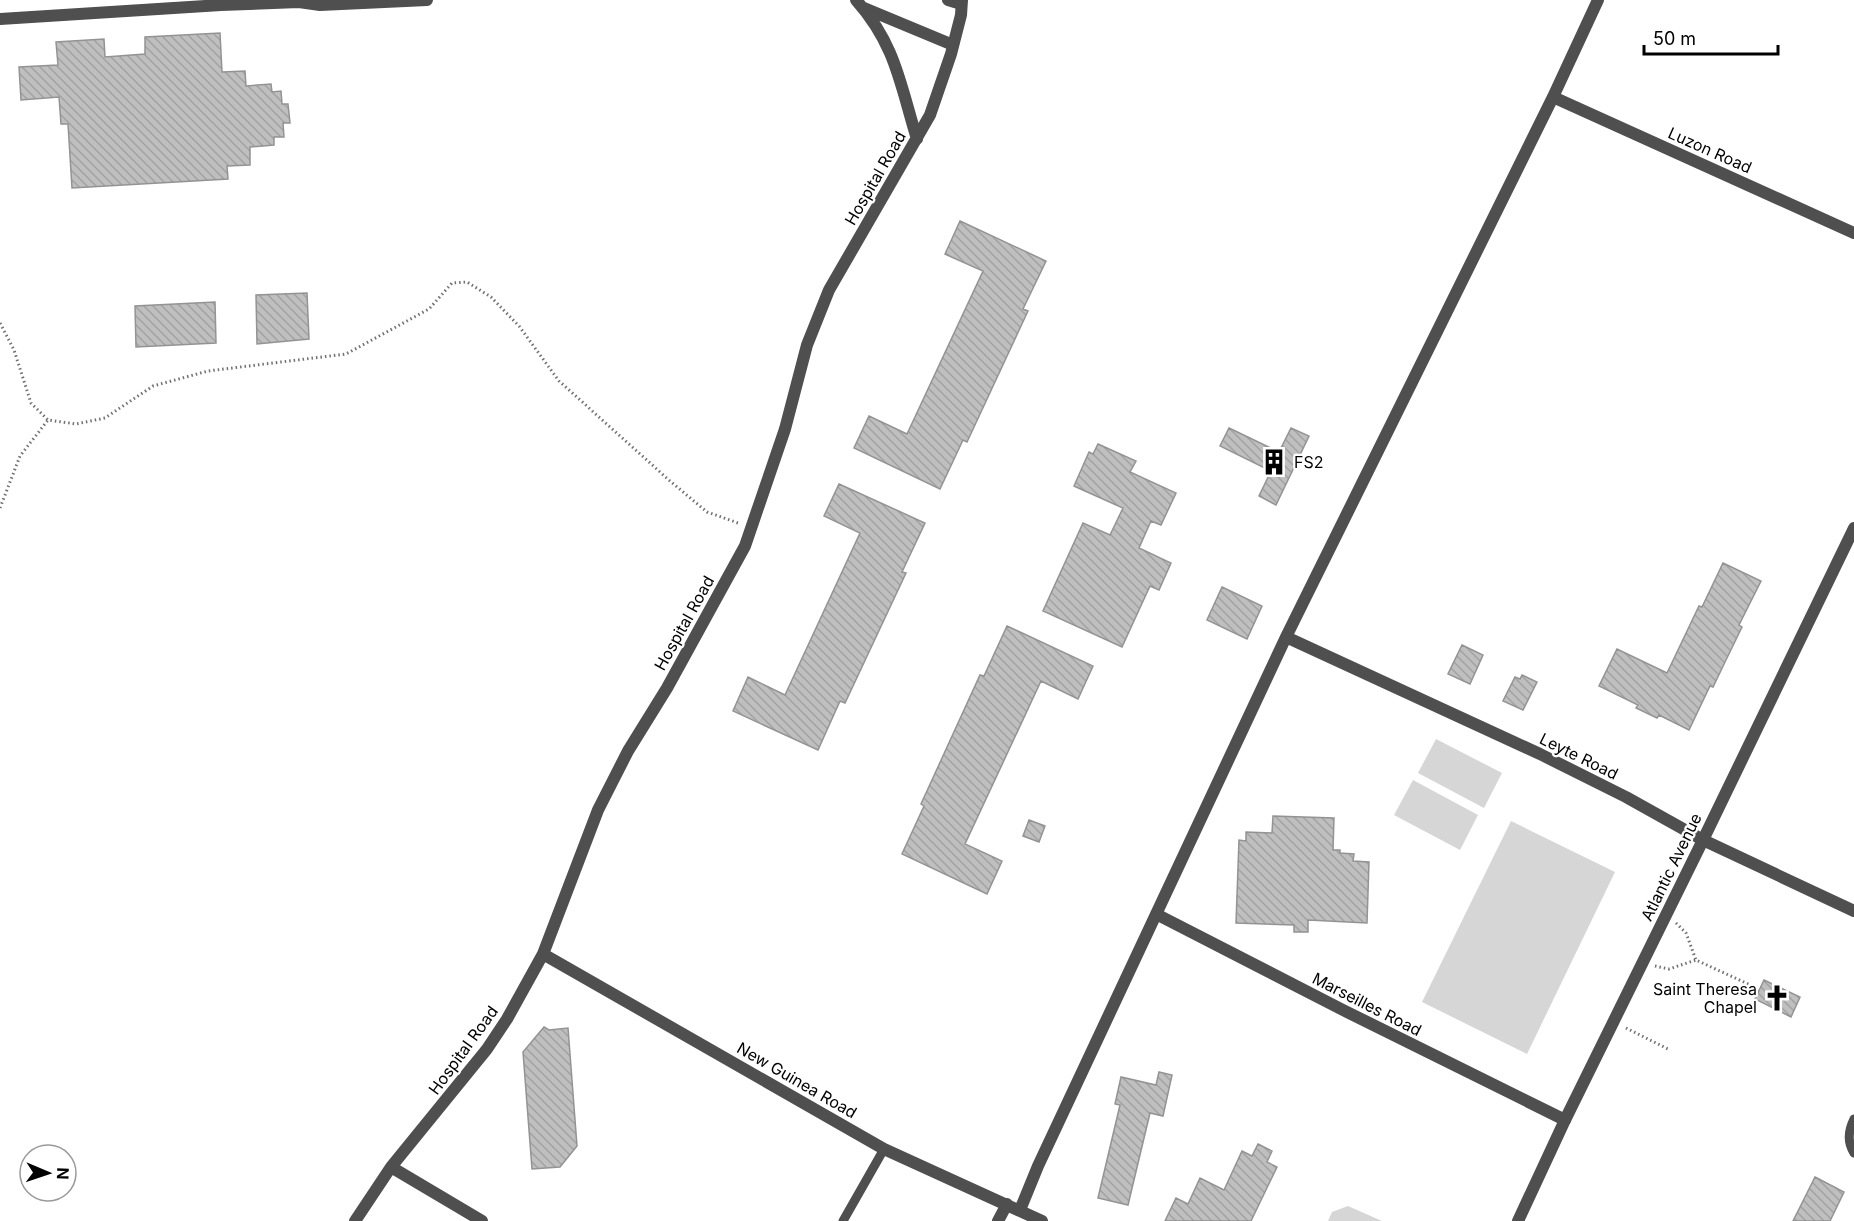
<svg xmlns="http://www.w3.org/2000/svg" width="1854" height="1221" font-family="Inter,sans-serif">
	<defs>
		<pattern id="building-back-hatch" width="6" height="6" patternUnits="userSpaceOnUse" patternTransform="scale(1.5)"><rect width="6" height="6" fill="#bfbfbf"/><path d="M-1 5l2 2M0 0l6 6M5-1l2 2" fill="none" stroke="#a2a2a2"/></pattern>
	</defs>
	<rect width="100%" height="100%" fill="#fff"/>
	<!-- green -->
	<path fill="#d6d6d6" d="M1436,739L1502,773L1484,808L1418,773Z
		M1413,780L1478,815L1460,850L1394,815Z
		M1511,821L1615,872L1527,1054L1422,1002Z
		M1348,1206L1382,1221H1328L1332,1212Z"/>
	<!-- building -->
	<path fill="url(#building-back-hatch)" stroke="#939393" stroke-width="1.5" d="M220,33L222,72L245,71L246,86L271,84L272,92L281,91L282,104H288L290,123H283L284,137H274V145L250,147V165L227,166L228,179L72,188L68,124H61L59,97L21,100L19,67L58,65L56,42L104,39L105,57L145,54V37Z
		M960,221L1046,261L1023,309L1028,311L967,442L963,440L940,489L854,448L869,416L907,434L983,271L945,254Z
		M307,293L309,339L257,344L256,295Z
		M215,302L216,343L136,347L135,306Z
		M1229,428L1279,452L1291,428L1309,436L1276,505L1259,496L1271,471L1220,446Z
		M1098,444L1136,461L1130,472L1176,493L1161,525L1151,521L1139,548L1171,563L1159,590L1150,586L1122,647L1043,611L1083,523L1110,535L1123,508L1074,486L1089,452L1093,454Z
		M839,484L925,523L902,572L906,573L845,703L840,701L818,750L733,711L748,677L785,695L860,533L824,516Z
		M1723,563L1761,581L1739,625L1742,627L1726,660L1713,687L1710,686L1689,730L1659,715L1657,718L1636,708L1638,705L1599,686L1617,649L1667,673L1699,606L1702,607Z
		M1222,587L1262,606L1247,639L1207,620Z
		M1007,626L1093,666L1078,699L1041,681L965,844L1002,861L987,894L902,854L924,806L921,804L980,675L984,676Z
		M1462,645L1483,655L1470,684L1448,674Z
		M1522,675L1537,682L1523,710L1503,701L1515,677L1520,679Z
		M1273,816L1334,818L1333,850H1340V853L1354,854L1353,861L1369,862L1367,923L1308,920V932H1294V925L1236,923L1239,840L1246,841V832L1272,833Z
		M1029,820L1045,826L1039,842L1023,836Z
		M1764,980L1800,997L1791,1017L1755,999Z
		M544,1027L549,1030L568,1028L577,1146L560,1167L532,1169L523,1052Z
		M1159,1072L1172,1075L1163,1116L1150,1113L1128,1205L1098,1198L1120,1105L1115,1104L1121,1077L1156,1085Z
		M1258,1144L1272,1151L1267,1162L1277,1167L1251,1221H1165L1176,1198L1188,1204L1200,1178L1224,1190L1242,1151L1252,1156Z
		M1815,1177L1844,1192L1830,1221H1793Z"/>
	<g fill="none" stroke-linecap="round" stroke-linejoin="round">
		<!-- path -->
		<path stroke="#717171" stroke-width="3" stroke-dasharray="1.5 3" stroke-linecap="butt" d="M0,323L14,350L31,403L48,420L76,424L105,418L153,386L208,371L346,354L429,309L452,283L467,282L491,297L519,326L559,381L670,481L707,512L738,523
			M0,508L20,456L48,420
			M1676,923L1686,933L1696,960L1759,989
			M1655,966L1669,969L1696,960
			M1626,1028L1670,1050"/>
		<!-- service -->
		<path stroke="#4f4f4f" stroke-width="9" d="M1854,1119C1848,1131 1847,1142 1854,1153
			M843,1221L884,1149"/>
		<!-- minor -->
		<path stroke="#4f4f4f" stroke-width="12" d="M856,0C896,45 900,84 917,139
			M948,0L961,4
			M864,8L953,45
			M0,19L221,5L299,2L320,5L427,0
			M1553,97L1854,233
			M1286,637L1540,754L1626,797L1703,840L1854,911
			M1156,914L1343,1010L1565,1120
			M543,954L884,1149L1042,1221
			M391,1167L482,1221
			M1020,1210L1038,1166L1286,637L1553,97L1598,0
			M355,1221L391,1167L487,1049L507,1019L543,954L598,810L628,751L667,688L745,546L785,429L807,345L829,290L930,115L951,54L961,15L962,0
			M998,1221L1007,1204"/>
		<!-- tertiary -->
		<path stroke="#4f4f4f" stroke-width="12" d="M1518,1221L1565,1120L1703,840L1854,528"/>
	</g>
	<!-- icons -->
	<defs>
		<g id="building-bare" transform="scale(2.07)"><path d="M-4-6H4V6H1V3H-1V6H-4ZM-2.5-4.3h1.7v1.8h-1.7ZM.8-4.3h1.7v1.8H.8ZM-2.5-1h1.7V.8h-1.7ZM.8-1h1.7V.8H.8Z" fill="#000" stroke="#fff" stroke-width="2.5" paint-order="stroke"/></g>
		<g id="church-bare" transform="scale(2.07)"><path d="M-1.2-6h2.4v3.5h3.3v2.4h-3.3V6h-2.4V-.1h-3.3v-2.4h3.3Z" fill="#000" stroke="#fff" stroke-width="2.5" paint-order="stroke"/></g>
	</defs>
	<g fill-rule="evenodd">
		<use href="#building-bare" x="1274" y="462"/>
		<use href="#church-bare" x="1777" y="998"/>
	</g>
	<g text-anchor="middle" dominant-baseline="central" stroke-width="4.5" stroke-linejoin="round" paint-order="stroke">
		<!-- street labels -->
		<g font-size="16" fill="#000" stroke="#fff">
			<text transform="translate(1710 150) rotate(24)">Luzon Road</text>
			<text transform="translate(875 178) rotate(-60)">Hospital Road</text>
			<text transform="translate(684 623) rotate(-61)">Hospital Road</text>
			<text transform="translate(1579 756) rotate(26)">Leyte Road</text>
			<text transform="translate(1671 867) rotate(-64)">Atlantic Avenue</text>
			<text transform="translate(1367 1004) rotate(27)">Marseilles Road</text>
			<text transform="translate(463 1050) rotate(-54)">Hospital Road</text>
			<text transform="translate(797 1080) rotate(30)">New Guinea Road</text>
		</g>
		<!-- poi labels -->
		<g font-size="16" fill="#000" stroke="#fff" text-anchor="start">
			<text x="1294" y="462">FS2</text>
			<text x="1757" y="989" text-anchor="end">Saint Theresa<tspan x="1757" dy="18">Chapel</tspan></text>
		</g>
	</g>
	<!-- north arrow -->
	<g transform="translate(48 1173) rotate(92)"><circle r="28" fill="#ffffff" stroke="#999999" stroke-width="1.5"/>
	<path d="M0-4.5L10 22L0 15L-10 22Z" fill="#000000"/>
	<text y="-9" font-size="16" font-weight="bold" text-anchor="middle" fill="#000000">N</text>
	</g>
	<!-- scale -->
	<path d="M1644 45v9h134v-9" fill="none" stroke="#000000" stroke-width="3"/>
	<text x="1653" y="45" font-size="18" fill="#000000" stroke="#ffffff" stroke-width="4.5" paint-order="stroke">50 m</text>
</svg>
